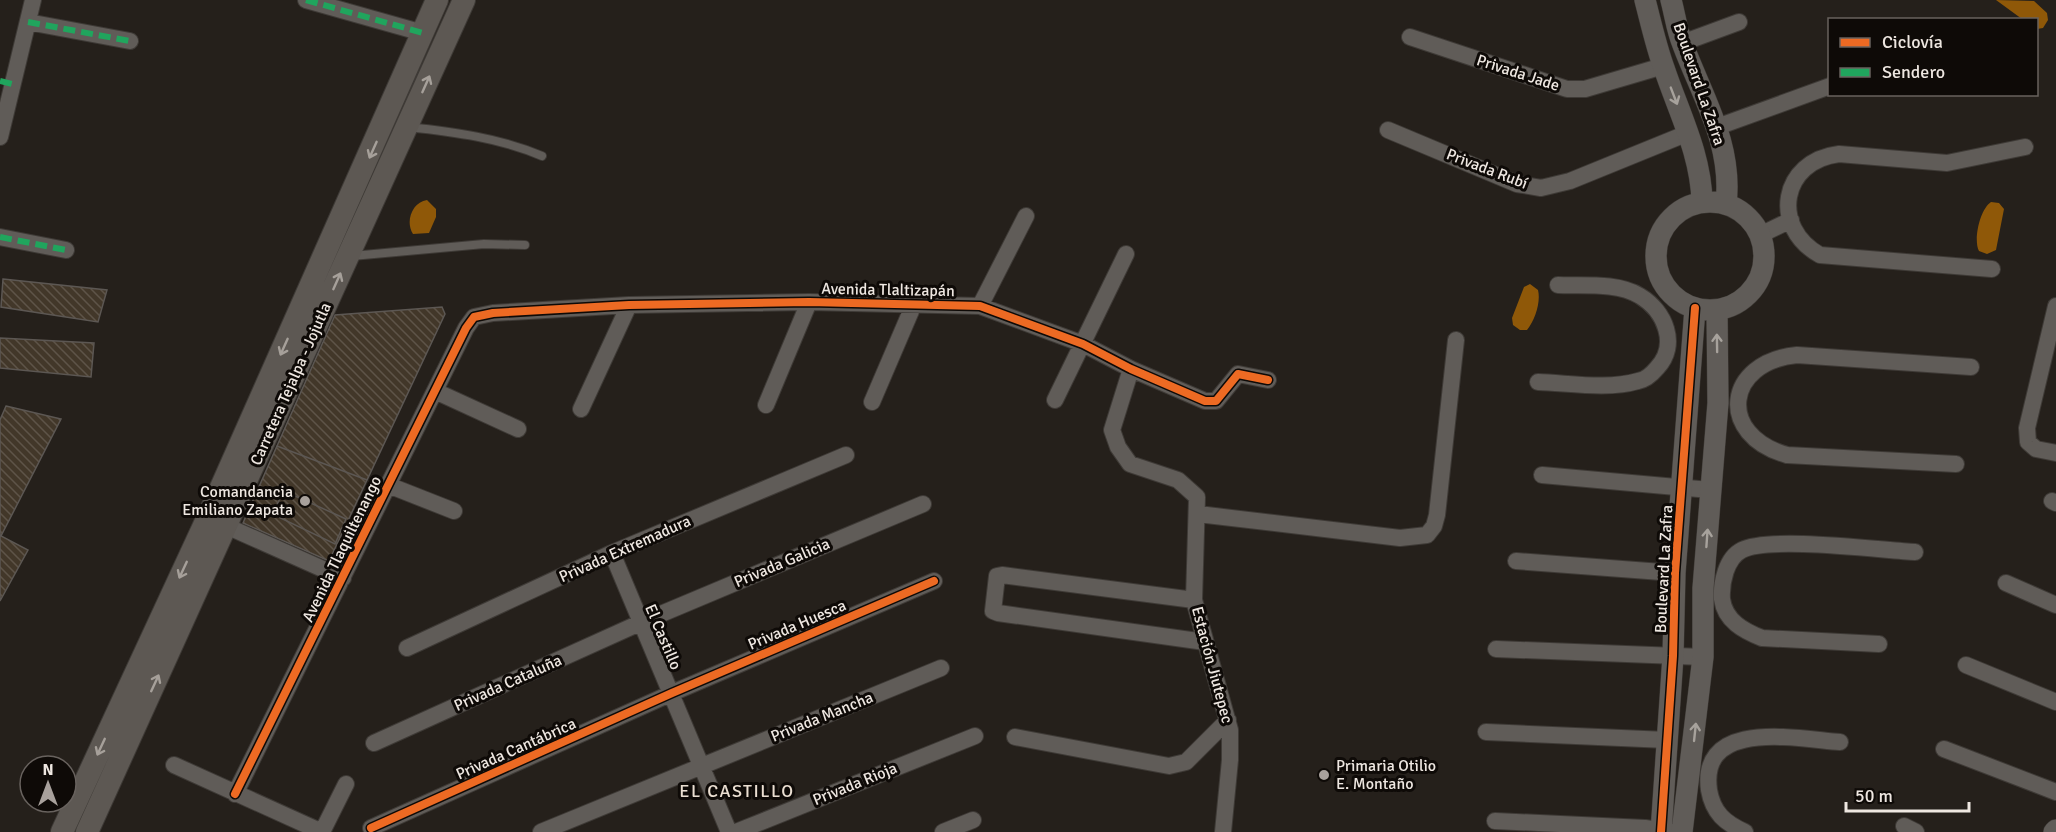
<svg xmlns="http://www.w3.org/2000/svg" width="2056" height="832" font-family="Signika,sans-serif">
	<defs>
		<pattern id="building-back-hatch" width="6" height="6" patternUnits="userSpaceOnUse" patternTransform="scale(1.5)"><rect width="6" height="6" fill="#423729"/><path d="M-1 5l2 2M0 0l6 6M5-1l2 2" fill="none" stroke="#5e5448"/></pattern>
	</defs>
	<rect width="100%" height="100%" fill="#25201b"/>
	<!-- water -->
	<path fill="#8f5808" d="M1996,0L2034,1L2047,13L2048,20L2043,28L2037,29L2036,20L2022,19Z
		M427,200L436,209V217L429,233L413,234C405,222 412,202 427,200Z
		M1991,202L1999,203L2004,209L1996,250L1987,254L1979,251C1973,240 1980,209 1991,202Z
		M1530,284L1538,290C1541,302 1535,320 1527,330H1520L1513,325L1512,318L1524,287Z"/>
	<!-- building -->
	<path fill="url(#building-back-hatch)" stroke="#5c5753" stroke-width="1.5" d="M3,279L107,290L98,322L1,307Z
		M442,307L445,314L367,480L277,446L335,315Z
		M0,338L94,343L91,377L0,368Z
		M6,406L61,419L1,536L28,550L0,601V420Z
		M277,446L367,480L329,561L243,523Z
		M284,491L346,519L335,544L272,514Z"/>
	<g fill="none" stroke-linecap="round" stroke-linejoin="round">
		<!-- service casing -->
		<g stroke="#3e3a36" stroke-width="10">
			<path id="service" d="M408,127C454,132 500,138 542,156
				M352,256L484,244L525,245"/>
		</g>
		<!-- minor casing -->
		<g stroke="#3e3a36" stroke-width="18">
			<path id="minor" d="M306,0L423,33
				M28,22L130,41
				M1410,37L1567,89H1585L1663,66
				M1682,43L1739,22
				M1717,127L1830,86
				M1388,130L1517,184L1541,188L1570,181L1688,133
				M0,137L33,0
				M1760,235L1791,220
				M0,237L66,250
				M1992,269L1820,255C1770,227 1781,161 1839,154L1947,163L2025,147
				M980,306L1026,216
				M2056,306L2027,428L2028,442L2036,449L2056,453
				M1131,369L1112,430L1118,447L1130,464L1178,480L1197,497L1194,600L1230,730V760L1223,832
				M1538,382C1569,383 1608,390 1638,381C1645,380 1652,374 1657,368C1679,345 1665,311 1640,296C1618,282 1583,286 1558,285
				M435,391L518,429
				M1055,400L1126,254
				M872,402L914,304
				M766,405L809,302
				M581,409L629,305
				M1956,464L1787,455C1716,435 1725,362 1797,355L1971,367
				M1542,475L1710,490
				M388,485L454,511
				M2052,501L2056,503
				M1198,514L1400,538L1427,535L1434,526L1437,515L1456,340
				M215,521L343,578
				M612,553L729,832
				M1516,561L1675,573
				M2006,583L2056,605
				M1194,600L1002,575L997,576L993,611L998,613L1205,642
				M1879,644L1762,638C1744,631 1725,621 1722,599C1721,583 1726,558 1742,550C1769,536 1879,550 1915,552
				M407,648L612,553L846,455
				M1496,649L1703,657
				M1966,665L2056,702
				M1486,732L1667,740
				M1015,737L1169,766L1186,762L1228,720
				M374,743L642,622L923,504
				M1944,749L2056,792
				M174,765L322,832L346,784
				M235,794L466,328L474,317L493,313L629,305L809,302L980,306L1083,344L1131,369L1205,401H1216L1238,374L1268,380
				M1495,821L1645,828L1671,832
				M1904,826L1916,832
				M371,828L672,693L934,581
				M541,832L941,668
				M736,832L975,736
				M943,832L973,820
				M1745,832C1725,823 1713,813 1709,790C1699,718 1798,739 1840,742"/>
		</g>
		<!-- tertiary casing -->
		<g stroke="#3e3a36" stroke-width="22">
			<path id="tertiary" d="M1645,0C1651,23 1656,46 1664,68C1679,113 1701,154 1702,202
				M1671,0C1675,15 1677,31 1683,45C1703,98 1733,145 1726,204
				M1656 256a54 54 0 1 1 108 0a54 54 0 1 1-108 0Z
				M1661,832L1673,656L1675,573L1695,308
				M1682,832L1703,657V588L1718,403L1717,310
				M2054,832L2056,830"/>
		</g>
		<!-- secondary casing -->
		<g stroke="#3e3a36" stroke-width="24">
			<path id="secondary" d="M62,832L208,517L437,0
				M87,832L464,0"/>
		</g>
		<!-- service -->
		<use href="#service" stroke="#605c58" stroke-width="8"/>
		<!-- minor -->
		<use href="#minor" stroke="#605c58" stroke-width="16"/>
		<!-- tertiary -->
		<use href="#tertiary" stroke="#605c58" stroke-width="21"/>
		<!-- secondary -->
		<use href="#secondary" stroke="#5d5853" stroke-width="22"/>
		<!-- quiet -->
		<path stroke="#20a55d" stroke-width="6" stroke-dasharray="12 6" stroke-linecap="butt" d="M306,0L423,33
			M28,22L130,41
			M0,81L12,84
			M0,237L66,250"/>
		<!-- cycleway casing -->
		<g stroke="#0e0a07" stroke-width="11">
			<path id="cycleway" d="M235,794L466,328L474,317L493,313L629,305L809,302L980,306L1083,344L1131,369L1205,401H1216L1238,374L1268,380
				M371,828L672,693L934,581
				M1661,832L1673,656L1675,573L1695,308"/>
		</g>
		<!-- cycleway -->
		<use href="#cycleway" stroke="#ed6a23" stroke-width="8"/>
	</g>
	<!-- one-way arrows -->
	<defs><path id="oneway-shaft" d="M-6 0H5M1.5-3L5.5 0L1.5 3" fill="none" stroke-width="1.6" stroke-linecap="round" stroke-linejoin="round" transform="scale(1.5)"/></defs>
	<g stroke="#a6a09a">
		<use href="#oneway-shaft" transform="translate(426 84) rotate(-66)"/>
		<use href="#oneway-shaft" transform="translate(373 150) rotate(114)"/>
		<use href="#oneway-shaft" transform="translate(337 281) rotate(-66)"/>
		<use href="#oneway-shaft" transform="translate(284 347) rotate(114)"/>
		<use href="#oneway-shaft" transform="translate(183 570) rotate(115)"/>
		<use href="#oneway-shaft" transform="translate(155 683) rotate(-65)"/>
		<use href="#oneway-shaft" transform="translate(101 747) rotate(115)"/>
	</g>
	<g stroke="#a7a29c">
		<use href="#oneway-shaft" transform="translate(1674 96) rotate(69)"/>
		<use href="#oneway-shaft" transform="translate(1717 343) rotate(-91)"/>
		<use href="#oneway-shaft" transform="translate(1707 538) rotate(-86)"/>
		<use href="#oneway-shaft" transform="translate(1695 732) rotate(-84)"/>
	</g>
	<!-- markers -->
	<g fill="#a8a19c" stroke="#0e0a07" stroke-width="2">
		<circle cx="305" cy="501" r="6"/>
		<circle cx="1324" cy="775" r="6"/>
	</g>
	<g text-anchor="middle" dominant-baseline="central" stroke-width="6" stroke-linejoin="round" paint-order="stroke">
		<!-- street labels -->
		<g font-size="16" fill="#eee7e1" stroke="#0e0a07">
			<text transform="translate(1518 73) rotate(18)">Privada Jade</text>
			<text transform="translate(1699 84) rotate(71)">Boulevard La Zafra</text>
			<text transform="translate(1487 169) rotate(21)">Privada Rubí</text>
			<text transform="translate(888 290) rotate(1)">Avenida Tlaltizapán</text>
			<text transform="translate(291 384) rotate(-66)">Carretera Tejalpa - Jojutla</text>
			<text transform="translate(342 549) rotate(-64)">Avenida Tlaquiltenango</text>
			<text transform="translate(625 549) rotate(-24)">Privada Extremadura</text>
			<text transform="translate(782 563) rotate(-23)">Privada Galicia</text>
			<text transform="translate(1664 569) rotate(-87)">Boulevard La Zafra</text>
			<text transform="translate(797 625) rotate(-23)">Privada Huesca</text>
			<text transform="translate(663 637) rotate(67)">El Castillo</text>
			<text transform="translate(1212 665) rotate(75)">Estación Jiutepec</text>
			<text transform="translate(508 683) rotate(-24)">Privada Cataluña</text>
			<text transform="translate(822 717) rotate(-22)">Privada Mancha</text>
			<text transform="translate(516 749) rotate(-24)">Privada Cantábrica</text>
			<text transform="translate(855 784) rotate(-22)">Privada Rioja</text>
		</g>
		<!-- poi labels -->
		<g font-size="16" fill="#eee7e1" stroke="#0e0a07" text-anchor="end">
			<text x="293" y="492">Comandancia<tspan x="293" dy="18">Emiliano Zapata</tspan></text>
			<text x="1336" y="766" text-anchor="start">Primaria Otilio<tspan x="1336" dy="18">E. Montaño</tspan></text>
		</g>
		<!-- neighbourhood labels -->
		<g font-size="18" letter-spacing="1.5" fill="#eaded1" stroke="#0e0a07">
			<text x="737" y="791">EL CASTILLO</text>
		</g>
	</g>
	<!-- legend -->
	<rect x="1828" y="18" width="210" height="78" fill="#0e0a07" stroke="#68625e" stroke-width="1.5"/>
	<rect x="1840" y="38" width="30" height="9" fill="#ed6a23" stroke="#68625e" stroke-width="1.5"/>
	<text x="1882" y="48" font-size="18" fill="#eee7e1">Ciclovía</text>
	<rect x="1840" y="68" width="30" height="9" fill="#20a55d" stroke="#68625e" stroke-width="1.5"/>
	<text x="1882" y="78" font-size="18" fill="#eee7e1">Sendero</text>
	<!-- north arrow -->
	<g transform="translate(48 784)"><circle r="28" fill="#0e0a07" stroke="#68625e" stroke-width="1.5"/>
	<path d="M0-4.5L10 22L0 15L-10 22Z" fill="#a8a19c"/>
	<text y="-9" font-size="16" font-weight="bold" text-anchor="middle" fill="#eee7e1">N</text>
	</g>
	<!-- scale -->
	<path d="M1846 802v9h123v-9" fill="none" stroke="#eee7e1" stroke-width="3"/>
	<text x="1855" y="802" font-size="18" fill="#eee7e1" stroke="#0e0a07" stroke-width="4.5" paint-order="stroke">50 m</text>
</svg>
